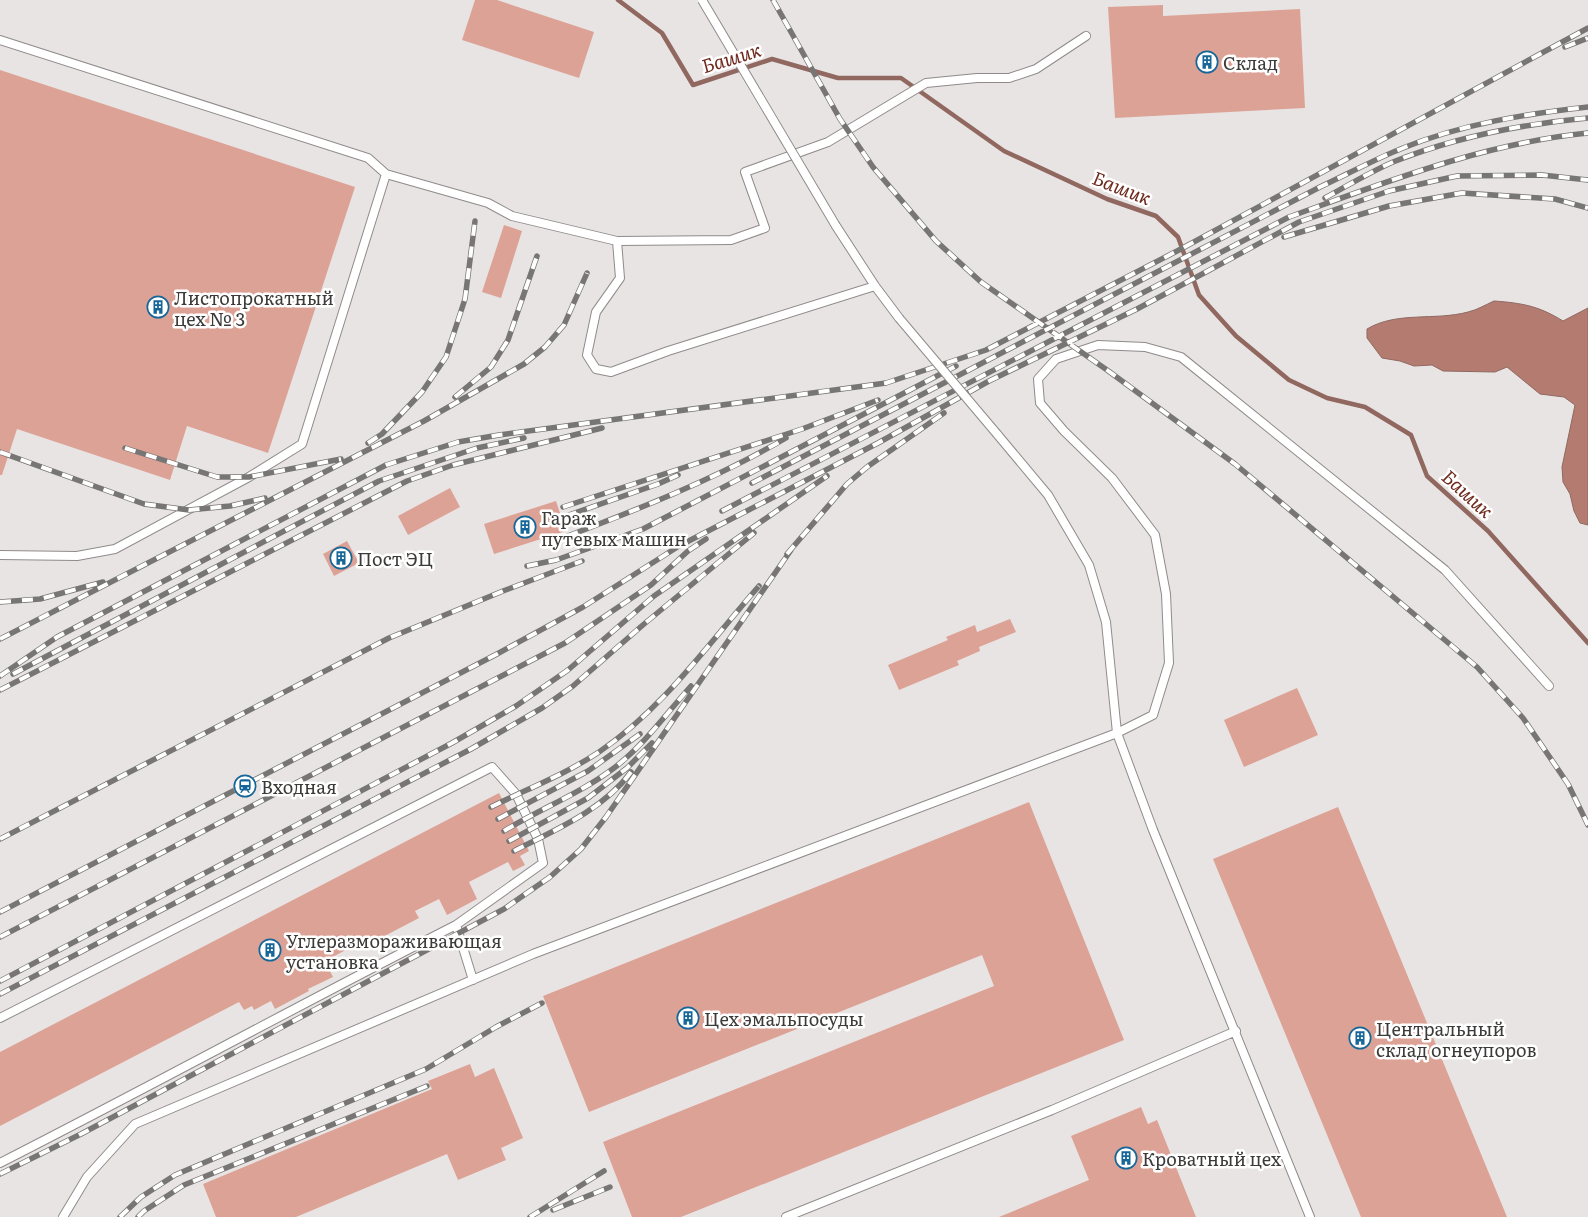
<svg xmlns="http://www.w3.org/2000/svg" width="1588" height="1217" font-family="Literata,serif">
	<rect width="100%" height="100%" fill="#e8e4e3"/>
	<!-- water -->
	<path fill="#b47c71" stroke="#906860" d="M1494,301C1522,303 1539,306 1563,321L1588,308V525L1580,523L1574,511L1570,494L1563,482L1562,467L1575,405L1564,397L1540,394L1507,367L1495,372L1443,371L1432,365L1414,366L1400,361L1382,358L1367,338V329C1397,311 1435,321 1468,312C1477,310 1485,305 1494,301Z"/>
	<g fill="none" stroke-linecap="round" stroke-linejoin="round">
		<!-- stream -->
		<path stroke="#906860" stroke-width="4.5" d="M618,0L662,33L693,85L772,59L838,78H901L1004,151L1107,199L1156,216L1178,237L1199,295L1236,336L1289,380L1327,398L1365,407L1411,435L1427,476L1488,531L1588,643"/>
	</g>
	<!-- building -->
	<path fill="#dda296" d="M475,0H497L594,32L579,78L462,40Z
		M1163,5V16L1300,9L1305,108L1115,118L1108,7Z
		M0,70L355,187L268,453L187,426L170,480L17,429L2,475H0Z
		M504,225L522,231L501,298L482,292Z
		M450,488L460,507L408,535L398,516Z
		M556,501L566,531L494,554L484,524Z
		M347,541L359,563L334,576L323,554Z
		M1010,619L1016,632L979,647L980,651L957,661L959,665L899,690L888,665L948,640L946,637L975,625L977,632Z
		M1297,688L1318,735L1244,767L1224,720Z
		M499,793L529,851L520,856L525,865L513,871L508,862L469,882L477,899L447,915L439,899L415,911L419,918L377,940L374,935L325,961L333,977L308,989L309,991L275,1009L271,1001L254,1010L252,1006L244,1010L239,1002L0,1126V1052Z
		M1029,802L1124,1040L681,1217H632L603,1142L994,986L982,955L589,1112L543,996Z
		M1338,807L1507,1217H1361L1213,859Z
		M470,1064L475,1077L494,1068L523,1138L501,1148L506,1160L458,1180L447,1154L296,1217H216L203,1184L432,1089L428,1081Z
		M1141,1107L1148,1124L1157,1120L1196,1217H999L1089,1180L1071,1136Z"/>
	<g fill="none" stroke-linecap="round" stroke-linejoin="round">
		<!-- service casing -->
		<g stroke="#908b8a" stroke-width="10">
			<path id="service" d="M0,40L368,158L386,174L488,203L512,216L617,241L620,278L596,312L587,355L596,369L611,372L668,351L875,286
				M836,226L875,286L899,318
				M617,241L731,240L765,228L745,172L828,142L926,83L977,78H1009L1036,69L1086,36
				M997,434L1048,495L1089,565L1106,622L1117,733L1153,830L1310,1217
				M0,555L77,556L115,549L249,477L302,444L386,174
				M0,1018L492,767L516,794L538,839L543,863L456,925L473,980
				M0,1163C153,1085 303,1003 456,925
				M63,1217L87,1177L135,1124L533,954L1117,733L1153,715L1169,663L1166,594L1155,535L1112,478L1064,431L1040,403L1038,379L1056,359L1098,345L1145,347L1181,357L1445,570L1549,686
				M786,1217L1052,1110L1236,1031"/>
		</g>
		<!-- service -->
		<use href="#service" stroke="#fff" stroke-width="8"/>
		<!-- rail casing -->
		<g stroke="#787675" stroke-width="5.5">
			<path id="rail" d="M773,0L840,119L873,167L936,241L981,282L1107,370L1235,464L1477,667L1523,718L1568,784L1588,825
				M1565,47L1588,38
				M1325,198C1347,186 1370,172 1393,162C1455,137 1522,124 1588,118
				M1284,237L1389,206L1462,193L1555,199L1588,208
				M455,397L491,367L508,340L537,256
				M368,443L382,434L422,392L446,357L465,299L475,221
				M125,448L217,477H249L341,459
				M0,452L144,504L189,510L230,506L265,498
				M752,483L1320,187C1348,174 1375,159 1403,148C1462,124 1525,114 1588,107
				M563,507L802,429L878,400
				M722,511L1289,217C1386,182 1485,143 1588,133
				M566,516L658,484L678,475
				M547,544C628,513 711,482 786,438
				M787,554L847,484L867,467L944,413
				M527,566L556,560L643,529L956,366
				M0,602L40,599L103,582
				M0,639L424,421L524,364L545,347L564,325L587,273
				M13,674L379,481L477,448L524,438
				M0,676L57,637L386,465L458,442L499,435L886,383L986,350L1179,250L1588,28
				M0,690L407,481L453,465L602,428
				M491,807C527,789 566,774 599,752C663,709 709,643 759,586
				M498,819L588,771L640,734
				M504,831C540,809 581,793 614,768C644,745 667,713 691,686
				M0,839L389,638L503,591L582,561
				M509,841L588,798L627,768L652,743
				M514,851C555,830 603,810 631,772
				M0,912L497,654L583,607L679,546L878,443L989,381L1137,309L1299,222L1389,191L1457,176L1542,175L1588,180
				M0,937L565,643L651,585L688,551L706,539
				M0,981L452,743L516,706L568,670L654,596L827,476
				M0,994L471,749L542,708L573,686L644,624L754,533
				M0,1174L81,1134L504,909L550,877L581,849L606,817L791,550
				M553,1210L610,1187
				M120,1217L141,1197L175,1175L426,1069L496,1027L542,1003
				M138,1217L144,1211L184,1185L427,1086
				M530,1217L604,1171"/>
		</g>
		<!-- rail -->
		<use href="#rail" stroke="#fff" stroke-width="4" stroke-dasharray="11" stroke-linecap="butt"/>
		<!-- service-bridge casing -->
		<g stroke="#908b8a" stroke-width="10" stroke-linecap="butt">
			<path id="service-bridge" d="M702,0L836,226
				M899,318L997,434"/>
		</g>
		<!-- service-bridge -->
		<use href="#service-bridge" stroke="#fff" stroke-width="8"/>
	</g>
	<!-- icons -->
	<defs>
		<g id="building-ring" transform="scale(1.125)"><circle r="9.5" fill="#fff" stroke="#166698" stroke-width="1.5"/><path d="M-4-6H4V6H1V3H-1V6H-4ZM-2.5-4.3h1.7v1.8h-1.7ZM.8-4.3h1.7v1.8H.8ZM-2.5-1h1.7V.8h-1.7ZM.8-1h1.7V.8H.8Z" fill="#166698"/></g>
		<g id="station-ring" transform="scale(1.125)"><circle r="9.5" fill="#fff" stroke="#166698" stroke-width="1.5"/><path d="M-3-6H3Q5-6 5-4V2Q5 4 3 4L4.5 6H3L1.5 4h-3L-3 6H-4.5L-3 4Q-5 4-5 2V-4Q-5-6-3-6ZM-3.5-4v3h7v-3ZM-3.5 1v1.5H-2V1ZM2 1v1.5H3.5V1Z" fill="#166698"/></g>
	</defs>
	<g fill-rule="evenodd">
		<use href="#building-ring" x="1207" y="62"/>
		<use href="#building-ring" x="158" y="307"/>
		<use href="#building-ring" x="525" y="527"/>
		<use href="#building-ring" x="341" y="558"/>
		<use href="#station-ring" x="245" y="786"/>
		<use href="#building-ring" x="270" y="950"/>
		<use href="#building-ring" x="688" y="1018"/>
		<use href="#building-ring" x="1360" y="1038"/>
		<use href="#building-ring" x="1126" y="1158"/>
	</g>
	<g text-anchor="middle" dominant-baseline="central" stroke-width="5" stroke-linejoin="round" paint-order="stroke">
		<!-- poi labels -->
		<g font-size="18" fill="#3c3b3a" stroke="#fff" text-anchor="start">
			<text x="1223" y="62">Склад</text>
			<text x="174" y="297">Листопрокатный<tspan x="174" dy="21">цех № 3</tspan></text>
			<text x="541" y="517">Гараж<tspan x="541" dy="21">путевых машин</tspan></text>
			<text x="357" y="558">Поcт ЭЦ</text>
			<text x="261" y="786">Входная</text>
			<text x="286" y="940">Углеразмораживающая<tspan x="286" dy="21">установка</tspan></text>
			<text x="704" y="1018">Цех эмальпосуды</text>
			<text x="1376" y="1028">Центральный<tspan x="1376" dy="21">склад огнеупоров</tspan></text>
			<text x="1142" y="1158">Кроватный цех</text>
		</g>
		<!-- water labels -->
		<g font-size="19" font-style="italic" fill="#6f291d" stroke="#fff">
			<text transform="translate(731 57) rotate(-17)">Башик</text>
			<text transform="translate(1122 187) rotate(21)">Башик</text>
			<text transform="translate(1468 493) rotate(42)">Башик</text>
		</g>
	</g>
</svg>
